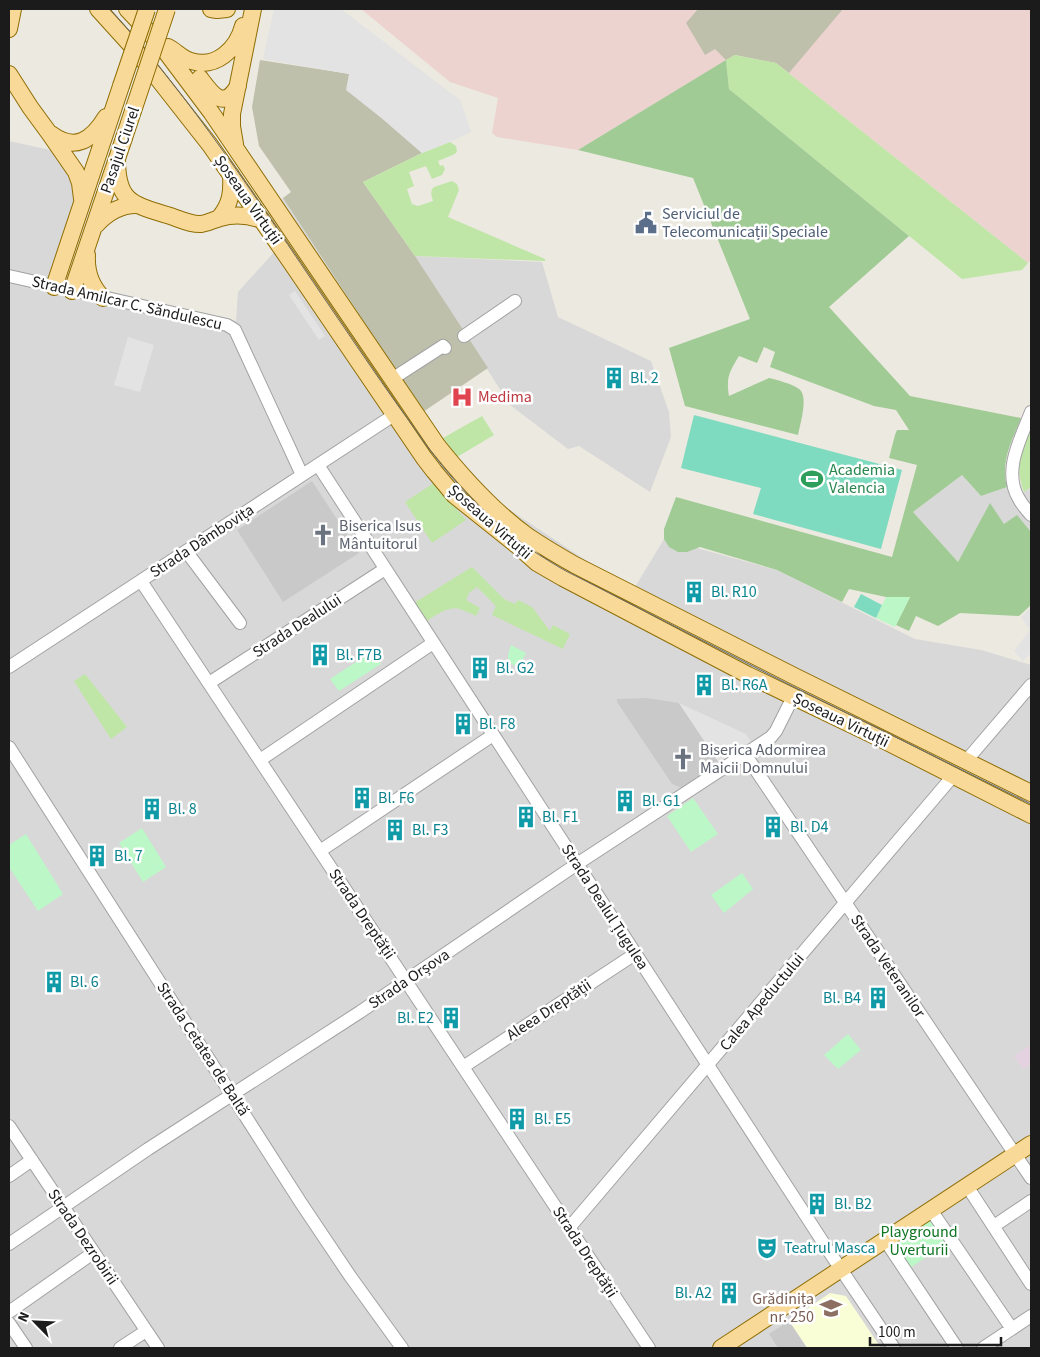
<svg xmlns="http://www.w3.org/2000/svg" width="1040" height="1357" font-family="'Source Sans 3',sans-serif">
	<rect width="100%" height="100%" fill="#ece9e0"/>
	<!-- residential -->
	<path fill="#d9d8d8" d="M9,141L50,150L72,178L75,202L49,277L236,321L238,292L276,250L255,221L283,198L423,412L457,457L504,506L590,563L635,587L664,539L777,570L915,639L981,650L1031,665V1348H9Z
		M415,256L542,262L558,317L651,361L669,412L671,437L650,492L579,446L568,449L510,405Z
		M962,475L981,496L1007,487L1024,492L1031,487V532L1017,516L1004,524L990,504L958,562L913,512Z"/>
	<!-- commercial -->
	<path fill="#edd3cf" d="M361,9H1031V260L1028,263L776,63L735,55L578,150L497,137L492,133L498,98L450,82Z"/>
	<!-- industrial -->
	<path fill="#e5d2e0" d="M1031,1045V1064L1023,1069L1014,1056Z"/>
	<!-- education -->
	<path fill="#fafed7" d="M830,1293L846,1296L881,1348H807L789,1321Z"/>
	<!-- religious -->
	<path fill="#c9c9c9" d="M312,481L359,553L283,602L237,530Z
		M646,698L679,703L719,763L682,788L672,784L617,702V699Z
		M789,1321L807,1348H778L769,1334Z"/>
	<!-- construction -->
	<path fill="#bec0ac" d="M698,9H843L789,73L776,63L735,55L726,60L715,49L705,55L686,23Z
		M260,60L350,74L347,90L384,120L422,153L363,182L415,256L488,368L423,412L283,198L291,192L259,146L252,107Z"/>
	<!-- grass -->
	<path fill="#bfe6a6" d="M735,55L776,63L1028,263L1022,270L962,279L729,89L726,60Z
		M450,142L456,146L457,151L455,154L438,161L440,166L443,165L445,169L442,175L432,179L426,166L409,172L414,186L407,189L412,204L418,206L433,201C432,196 429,192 434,187L452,181L457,184L459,190L448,217L545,259V261L415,256L363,182L422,153Z
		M482,416L494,435L457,457L443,438Z
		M1031,427V487L1024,492C1014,464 1021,454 1031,427Z
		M434,483L466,520L432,543L405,502Z
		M472,567L504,599L515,604L518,600L532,607L550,631L553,625L570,634L563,649L492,615L496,606L477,587L469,593L466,600L480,608L476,616C471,614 466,611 460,609C448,605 435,616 425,622L414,603Z
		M85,674L127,727L111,739L74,681Z"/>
	<!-- forest -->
	<path fill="#a0cb95" d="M726,60L729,89L909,236L829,307L910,396L1021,418C1012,440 1000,462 1007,487L981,496L962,475L913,512L958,562L990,503L1004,524L1017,515L1031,532V605L1019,616L960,613L938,626L916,616L909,631L896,625L910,597H886L849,589L842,602L777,570L700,547L687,552H678L669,547L664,539V529L676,497L892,557L917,465L889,458L895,435L897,430H909L896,410L874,406L770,367L775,352L764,347L757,363L739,356C729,372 726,378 729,396L769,378C777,380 793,384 799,389C809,396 800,424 798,435L685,406L669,348L750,319L693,178L578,150Z"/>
	<!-- park -->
	<path fill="#bcf7c7" d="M886,597H910L895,627L876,618Z
		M511,645L526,653L519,667C505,663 507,657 511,645Z
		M373,651L381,664L339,691L330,679Z
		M693,798L718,834L691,852L667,816Z
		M142,828L166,867L143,882L119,843Z
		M26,834L63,894L38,911L9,867V845Z
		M742,873L753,889L724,913L711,895Z
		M848,1034L861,1050L838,1069L824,1055Z
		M929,1215L947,1243L910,1268L892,1240Z"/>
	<!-- pitch -->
	<path fill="#7fdbc0" d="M694,415L902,470L881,549L753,514L761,488L681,468Z
		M861,594L882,605L876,618L854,607Z"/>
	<!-- parking -->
	<path fill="#e3e3e3" d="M274,9H341L460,100L471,132L452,141L422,153L384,120L346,90L349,74L263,59Z
		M295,291L325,336L319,340L289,295Z
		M128,337L154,345L140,392L114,385Z
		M1031,608V653L1023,661L1014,651L1030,630L1021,617Z
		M679,703L746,734L751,742L719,763Z"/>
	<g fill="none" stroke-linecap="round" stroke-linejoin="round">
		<!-- minor casing -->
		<g stroke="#a2a2a2" stroke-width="14">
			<path id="minor" d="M9,276L227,325L235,330L302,475
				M464,336L515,301
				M392,379L443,346L445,348
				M1031,412C1021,438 1002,471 1019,499C1022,505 1027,510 1031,515
				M318,465L832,1256L894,1348
				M186,551L240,623
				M141,581L649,1348
				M9,667L394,415
				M209,683L385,569
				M9,747L301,1203L350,1276L402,1348
				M745,754L1031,1178
				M260,760L433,643
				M966,761L1031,685
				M320,851L493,735
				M463,1067L635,954
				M9,1126L158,1348
				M9,1176L32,1160
				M967,1186L1031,1284
				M931,1210L1012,1329
				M994,1226L1031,1201
				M569,1228L953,776
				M885,1240L957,1348
				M9,1244L148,1149L360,1012L577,864L771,737L776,731L793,697
				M9,1312L93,1253
				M9,1323L26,1348
				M120,1348L146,1331
				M983,1348L1031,1316"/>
		</g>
		<!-- major casing -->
		<g stroke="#8e6e04" stroke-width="18">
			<path id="major" d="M98,9L137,52L210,145L290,261L424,458L434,471L454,495L519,547L537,563L563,578L748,675L881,739L1031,815
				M127,9L160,44L211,112L437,445C464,479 494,512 529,537C544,547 559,556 575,565L796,677L1031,793
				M211,9L217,10L227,9
				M9,29L13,9
				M168,47C176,51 182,59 191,61C216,69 237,49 243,26
				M9,74L30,107L49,133L76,172L80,183L82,199
				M200,78C212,94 223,111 238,86
				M51,134C75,152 92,140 106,117
				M235,144L232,126V114L253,9
				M117,159C117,201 131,204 167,215C178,218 190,225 201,224C208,223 213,220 220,218C234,214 248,215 262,220
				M219,218C231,204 232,192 231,175
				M96,225C107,213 119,205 136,205
				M87,255C86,272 91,286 103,298
				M54,287L121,86
				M72,291L124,138
				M721,1348L1031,1144"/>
		</g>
		<!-- minor -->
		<use href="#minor" stroke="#fff" stroke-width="12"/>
		<!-- major -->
		<use href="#major" stroke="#f9d998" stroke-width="16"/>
		<!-- tram -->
		<path stroke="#696969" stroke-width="1" d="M110,9C192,99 258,201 326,301C350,336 374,372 399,407C410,421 419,436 430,450C454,482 483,512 514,537C529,549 547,560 564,570L788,684L1031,804"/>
		<!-- major-bridge casing -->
		<g stroke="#8e6e04" stroke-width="18" stroke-linecap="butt">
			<path id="major-bridge" d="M121,86L147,9
				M124,138L167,9"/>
		</g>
		<!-- major-bridge -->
		<use href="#major-bridge" stroke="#f9d998" stroke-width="16"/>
	</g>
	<!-- icons -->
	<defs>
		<g id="civic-bare" transform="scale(1.725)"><path d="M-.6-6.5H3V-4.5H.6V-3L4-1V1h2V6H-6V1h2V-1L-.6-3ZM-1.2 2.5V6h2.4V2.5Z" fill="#5c6f8a" stroke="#fff" stroke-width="2.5" paint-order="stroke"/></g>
		<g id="building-bare" transform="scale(1.725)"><path d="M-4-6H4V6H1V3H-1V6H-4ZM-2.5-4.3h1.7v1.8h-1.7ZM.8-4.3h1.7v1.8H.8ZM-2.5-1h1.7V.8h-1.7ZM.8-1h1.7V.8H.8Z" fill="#0f9aa8" stroke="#fff" stroke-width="2.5" paint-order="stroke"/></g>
		<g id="hospital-bare" transform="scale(1.725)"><path d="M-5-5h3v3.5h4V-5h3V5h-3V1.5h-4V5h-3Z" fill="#e0444e" stroke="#fff" stroke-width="2.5" paint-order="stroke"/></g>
		<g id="stadium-bare" transform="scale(1.725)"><path d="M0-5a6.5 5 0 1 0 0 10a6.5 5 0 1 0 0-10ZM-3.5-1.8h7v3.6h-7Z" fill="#2e9e5b" stroke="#fff" stroke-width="2.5" paint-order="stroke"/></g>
		<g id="church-bare" transform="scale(1.725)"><path d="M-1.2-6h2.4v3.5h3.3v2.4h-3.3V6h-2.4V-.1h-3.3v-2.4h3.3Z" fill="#6b7280" stroke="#fff" stroke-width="2.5" paint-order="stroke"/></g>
		<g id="theatre-bare" transform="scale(1.725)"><path d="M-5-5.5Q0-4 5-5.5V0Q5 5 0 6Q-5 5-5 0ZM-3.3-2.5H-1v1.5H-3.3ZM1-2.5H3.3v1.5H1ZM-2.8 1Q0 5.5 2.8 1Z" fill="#0f9aa8" stroke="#fff" stroke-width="2.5" paint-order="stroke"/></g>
		<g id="school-bare" transform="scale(1.725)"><path d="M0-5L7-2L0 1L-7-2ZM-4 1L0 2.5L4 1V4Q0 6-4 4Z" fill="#8d6e63" stroke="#fff" stroke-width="2.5" paint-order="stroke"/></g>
	</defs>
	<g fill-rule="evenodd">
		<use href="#civic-bare" x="646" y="223"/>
		<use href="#building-bare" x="614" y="378"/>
		<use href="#hospital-bare" x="462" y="397"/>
		<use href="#stadium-bare" x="812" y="479"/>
		<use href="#church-bare" x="323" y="535"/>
		<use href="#building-bare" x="694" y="592"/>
		<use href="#building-bare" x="320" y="655"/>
		<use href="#building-bare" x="480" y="668"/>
		<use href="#building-bare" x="704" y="685"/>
		<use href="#building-bare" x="463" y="724"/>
		<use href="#church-bare" x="683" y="759"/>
		<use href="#building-bare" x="362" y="798"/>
		<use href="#building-bare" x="625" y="801"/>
		<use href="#building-bare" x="152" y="809"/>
		<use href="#building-bare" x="526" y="817"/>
		<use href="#building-bare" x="773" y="827"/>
		<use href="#building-bare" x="395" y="830"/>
		<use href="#building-bare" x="97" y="856"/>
		<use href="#building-bare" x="54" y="982"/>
		<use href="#building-bare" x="878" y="998"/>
		<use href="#building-bare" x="451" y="1018"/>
		<use href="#building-bare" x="517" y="1119"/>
		<use href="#building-bare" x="817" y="1204"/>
		<use href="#theatre-bare" x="767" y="1248"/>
		<use href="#building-bare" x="729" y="1293"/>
		<use href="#school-bare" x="831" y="1308"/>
	</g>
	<g text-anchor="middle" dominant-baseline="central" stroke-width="5" stroke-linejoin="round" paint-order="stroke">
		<!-- street labels -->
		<g font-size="16" fill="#1b1b1b" stroke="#fff">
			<text transform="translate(120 150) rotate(-71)">Pasajul Ciurel</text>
			<text transform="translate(248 200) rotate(55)">Șoseaua Virtuții</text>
			<text transform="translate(127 303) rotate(13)">Strada Amilcar C. Săndulescu</text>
			<text transform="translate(490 522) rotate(41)">Șoseaua Virtuții</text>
			<text transform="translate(202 541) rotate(-33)">Strada Dâmbovița</text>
			<text transform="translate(297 626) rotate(-33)">Strada Dealului</text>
			<text transform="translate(841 720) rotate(26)">Șoseaua Virtuții</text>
			<text transform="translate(605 907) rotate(57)">Strada Dealul Țugulea</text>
			<text transform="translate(362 914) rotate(56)">Strada Dreptății</text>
			<text transform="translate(888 966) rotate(56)">Strada Veteranilor</text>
			<text transform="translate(409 979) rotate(-34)">Strada Orșova</text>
			<text transform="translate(762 1002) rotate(-50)">Calea Apeductului</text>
			<text transform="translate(549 1010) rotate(-33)">Aleea Dreptății</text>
			<text transform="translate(203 1049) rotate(57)">Strada Cetatea de Baltă</text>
			<text transform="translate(83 1237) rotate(56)">Strada Dezrobirii</text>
			<text transform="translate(585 1252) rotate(57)">Strada Dreptății</text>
		</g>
		<!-- service labels -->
		<g font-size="16" fill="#4e5e75" stroke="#fff" text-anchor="start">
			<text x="662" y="214">Serviciul de<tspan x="662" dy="18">Telecomunicații Speciale</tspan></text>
		</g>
		<!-- culture labels -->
		<g font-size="16" fill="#0d838f" stroke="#fff" text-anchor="start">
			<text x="630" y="378">Bl. 2</text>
			<text x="711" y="592">Bl. R10</text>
			<text x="336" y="655">Bl. F7B</text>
			<text x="496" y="668">Bl. G2</text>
			<text x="721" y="685">Bl. R6A</text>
			<text x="479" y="724">Bl. F8</text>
			<text x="378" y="798">Bl. F6</text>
			<text x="642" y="801">Bl. G1</text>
			<text x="168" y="809">Bl. 8</text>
			<text x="542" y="817">Bl. F1</text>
			<text x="790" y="827">Bl. D4</text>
			<text x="412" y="830">Bl. F3</text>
			<text x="114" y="856">Bl. 7</text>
			<text x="70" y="982">Bl. 6</text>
			<text x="861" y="998" text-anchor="end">Bl. B4</text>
			<text x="434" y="1018" text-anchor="end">Bl. E2</text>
			<text x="534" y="1119">Bl. E5</text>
			<text x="834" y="1204">Bl. B2</text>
			<text x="784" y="1248">Teatrul Masca</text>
			<text x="712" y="1293" text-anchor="end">Bl. A2</text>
		</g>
		<!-- health labels -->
		<g font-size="16" fill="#be3a42" stroke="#fff" text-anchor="start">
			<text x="478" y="397">Medima</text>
		</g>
		<!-- leisure labels -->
		<g font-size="16" fill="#27864d" stroke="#fff" text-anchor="start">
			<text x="829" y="470">Academia<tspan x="829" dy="18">Valencia</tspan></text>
		</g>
		<!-- worship labels -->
		<g font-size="16" fill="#5b616d" stroke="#fff" text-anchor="start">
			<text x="339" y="526">Biserica Isus<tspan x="339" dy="18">Mântuitorul</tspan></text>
			<text x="700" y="750">Biserica Adormirea<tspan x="700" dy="18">Maicii Domnului</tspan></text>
		</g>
		<!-- park labels -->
		<g font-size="16" fill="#0d7420" stroke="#fff">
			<text x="919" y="1232">Playground<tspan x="919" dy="18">Uverturii</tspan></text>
		</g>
		<!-- education labels -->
		<g font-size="16" fill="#785e54" stroke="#fff" text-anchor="end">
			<text x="814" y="1299">Grădinița<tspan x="814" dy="18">nr. 250</tspan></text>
		</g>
	</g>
	<!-- border -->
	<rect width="1040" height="1357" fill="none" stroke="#1b1b1b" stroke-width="20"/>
	<!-- north arrow -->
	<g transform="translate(35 1322) rotate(294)" stroke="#ffffff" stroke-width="4" paint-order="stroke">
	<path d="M0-4L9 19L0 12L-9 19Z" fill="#1b1b1b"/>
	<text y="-8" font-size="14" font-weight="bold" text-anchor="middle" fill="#1b1b1b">N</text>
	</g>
	<!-- scale -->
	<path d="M870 1337v8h131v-8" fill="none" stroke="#1b1b1b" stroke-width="2.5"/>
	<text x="878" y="1337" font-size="15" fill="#1b1b1b" stroke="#ffffff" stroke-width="4" paint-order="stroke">100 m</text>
</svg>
